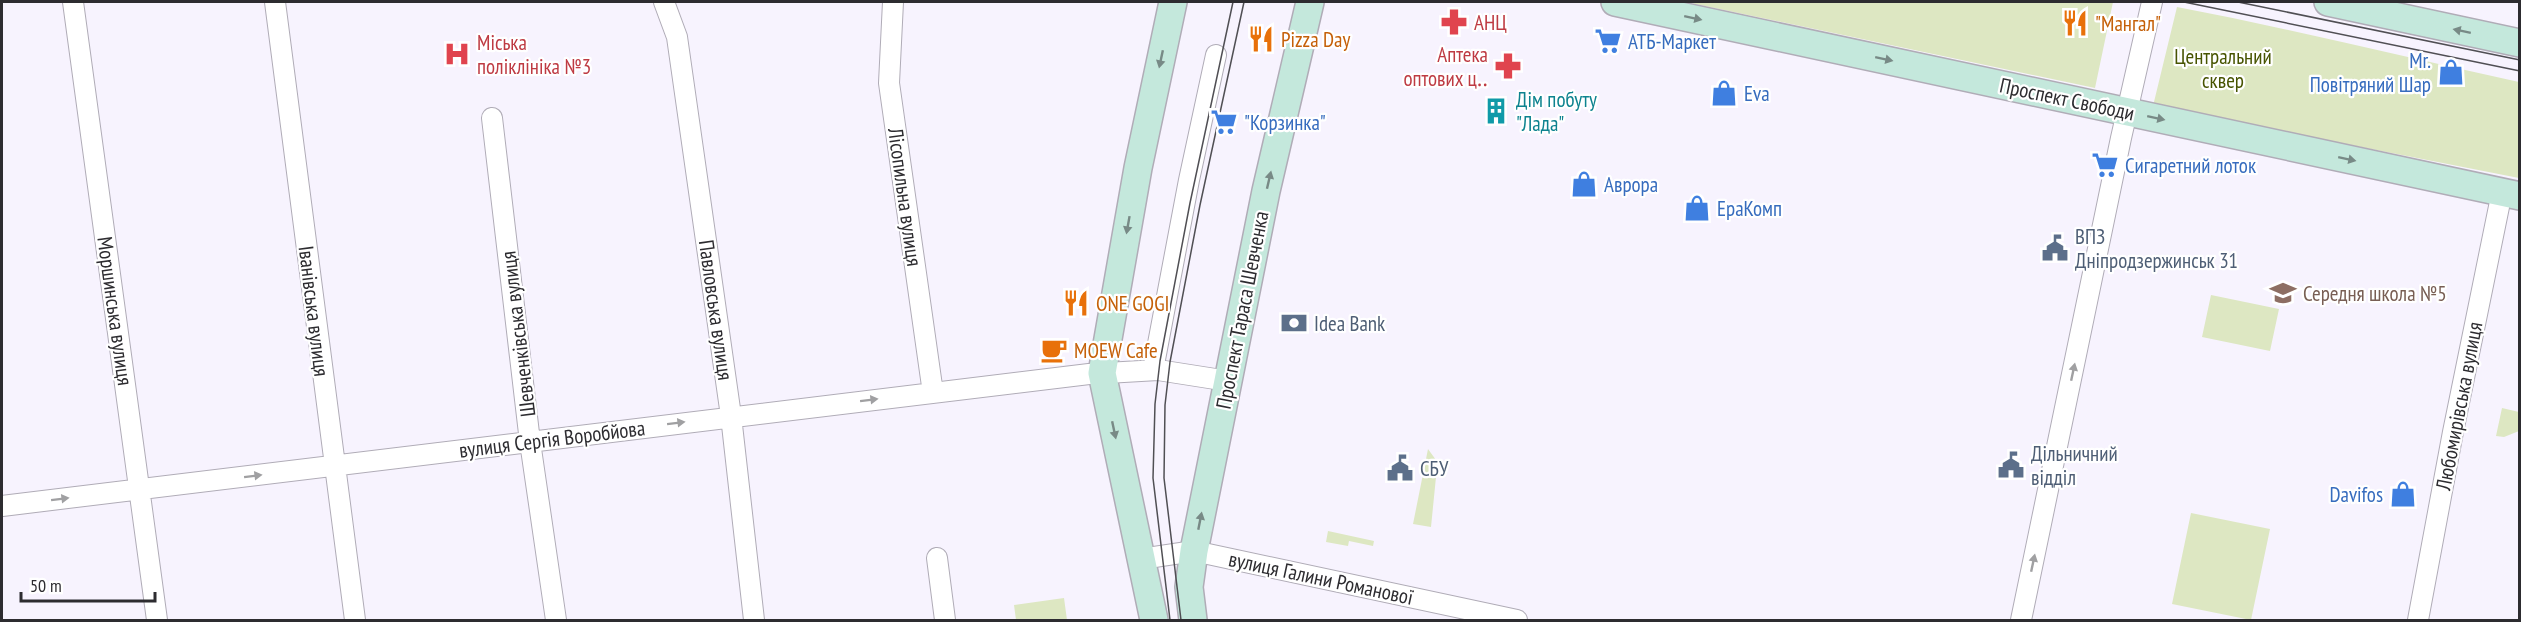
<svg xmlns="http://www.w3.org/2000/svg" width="2521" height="622" font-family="'PT Sans Narrow',sans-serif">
	<rect width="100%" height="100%" fill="#f7f3fe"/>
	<!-- green -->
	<path fill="#dde7c2" d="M1686,2H2113L2095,88Z
		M2177,7C2292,29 2405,57 2519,82V178L2153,106Z
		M2211,295L2279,309L2270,351L2202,337Z
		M2502,408L2519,412V431L2504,437L2496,436Z
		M1428,449L1436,460L1437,467L1431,527L1413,524Z
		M2191,513L2270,529L2251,620L2172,604Z
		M1328,531L1374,541L1373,546L1349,541L1348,546L1326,542Z
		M1064,598L1067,620H1016L1014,605Z"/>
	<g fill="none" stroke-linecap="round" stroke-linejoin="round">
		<!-- minor casing -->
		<g stroke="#b0acb7" stroke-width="22">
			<path id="minor" d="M73,2L157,620
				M275,2L355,620
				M664,2L677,37L731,416L754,620
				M893,2L889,83L933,393
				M492,118L530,442L556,620
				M1153,370L1189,180L1216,55
				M2,506L1089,374L1158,370L1228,381
				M937,558L945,620
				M1141,559L1194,551L1517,620
				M2021,620L2121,138L2152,2
				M2418,620L2453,432L2502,192"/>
		</g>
		<!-- secondary casing -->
		<g stroke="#b0acb7" stroke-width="30">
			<path id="secondary" d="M1615,2L2520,196
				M2328,2L2520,43
				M1154,620L1102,373L1138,168L1173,2
				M1193,620L1189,587L1194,551L1266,191L1310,2"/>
		</g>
		<!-- minor -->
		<use href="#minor" stroke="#fff" stroke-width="20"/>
		<!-- secondary -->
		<use href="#secondary" stroke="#c4e8dc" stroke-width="27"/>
		<!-- tram -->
		<path stroke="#504f54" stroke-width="1.5" d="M2184,2L2520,71
			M2238,2L2520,60
			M1170,620L1153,478L1155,404L1160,361L1190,203L1233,2
			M1181,620L1164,478L1165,405L1170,362L1200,205L1244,2"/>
	</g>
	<!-- one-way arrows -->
	<defs><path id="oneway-solid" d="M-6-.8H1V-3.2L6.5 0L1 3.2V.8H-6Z" transform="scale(1.5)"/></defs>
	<g fill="#788a86">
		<use href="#oneway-solid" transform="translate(1693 18) rotate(12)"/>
		<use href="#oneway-solid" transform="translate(2462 31) rotate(-168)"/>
		<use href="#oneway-solid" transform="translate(1161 59) rotate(102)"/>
		<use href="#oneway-solid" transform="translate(1884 59) rotate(12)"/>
		<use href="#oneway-solid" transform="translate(2156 118) rotate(12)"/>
		<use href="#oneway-solid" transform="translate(2347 159) rotate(12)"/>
		<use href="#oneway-solid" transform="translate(1269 180) rotate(-77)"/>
		<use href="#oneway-solid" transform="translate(1128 225) rotate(100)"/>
		<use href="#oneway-solid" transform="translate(1114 430) rotate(78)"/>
		<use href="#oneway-solid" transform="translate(1200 521) rotate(-79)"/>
	</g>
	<g fill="#a0a0a2">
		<use href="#oneway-solid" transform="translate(2073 372) rotate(-78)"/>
		<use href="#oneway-solid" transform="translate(869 400) rotate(-7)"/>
		<use href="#oneway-solid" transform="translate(676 423) rotate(-7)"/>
		<use href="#oneway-solid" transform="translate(253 476) rotate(-7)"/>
		<use href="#oneway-solid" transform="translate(60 499) rotate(-7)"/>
		<use href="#oneway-solid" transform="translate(2033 563) rotate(-78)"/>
	</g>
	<!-- icons -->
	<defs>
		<g id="pharmacy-bare" transform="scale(2.07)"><path d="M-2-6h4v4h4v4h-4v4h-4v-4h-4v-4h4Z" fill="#e0444e" stroke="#fff" stroke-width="2.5" paint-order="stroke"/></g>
		<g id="restaurant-bare" transform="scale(2.07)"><path d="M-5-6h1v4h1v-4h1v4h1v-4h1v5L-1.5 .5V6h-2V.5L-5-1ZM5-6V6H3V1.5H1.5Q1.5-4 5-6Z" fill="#e8710a" stroke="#fff" stroke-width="2.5" paint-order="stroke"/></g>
		<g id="supermarket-bare" transform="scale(2.07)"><path d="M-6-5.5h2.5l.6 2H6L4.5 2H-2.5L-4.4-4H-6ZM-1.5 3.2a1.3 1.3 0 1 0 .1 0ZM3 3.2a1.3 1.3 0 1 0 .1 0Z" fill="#3f7fe0" stroke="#fff" stroke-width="2.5" paint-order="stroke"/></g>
		<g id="hospital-bare" transform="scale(2.07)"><path d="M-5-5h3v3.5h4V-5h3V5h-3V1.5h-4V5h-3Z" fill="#e0444e" stroke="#fff" stroke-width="2.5" paint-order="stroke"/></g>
		<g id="shop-bare" transform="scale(2.07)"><path d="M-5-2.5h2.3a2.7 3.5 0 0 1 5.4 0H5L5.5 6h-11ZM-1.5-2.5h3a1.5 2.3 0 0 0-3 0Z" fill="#3f7fe0" stroke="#fff" stroke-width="2.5" paint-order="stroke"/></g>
		<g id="building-bare" transform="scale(2.07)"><path d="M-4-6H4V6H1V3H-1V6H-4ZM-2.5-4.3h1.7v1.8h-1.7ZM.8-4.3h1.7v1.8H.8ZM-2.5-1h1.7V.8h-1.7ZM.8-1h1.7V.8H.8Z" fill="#0f9aa8" stroke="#fff" stroke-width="2.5" paint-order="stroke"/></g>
		<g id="civic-bare" transform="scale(2.07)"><path d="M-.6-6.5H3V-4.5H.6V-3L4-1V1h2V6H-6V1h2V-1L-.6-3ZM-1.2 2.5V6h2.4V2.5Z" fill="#5c6f8a" stroke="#fff" stroke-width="2.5" paint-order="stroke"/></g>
		<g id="school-bare" transform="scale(2.07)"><path d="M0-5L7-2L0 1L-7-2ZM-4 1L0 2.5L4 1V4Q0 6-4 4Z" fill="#8d6e63" stroke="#fff" stroke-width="2.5" paint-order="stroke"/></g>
		<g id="bank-bare" transform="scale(2.07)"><path d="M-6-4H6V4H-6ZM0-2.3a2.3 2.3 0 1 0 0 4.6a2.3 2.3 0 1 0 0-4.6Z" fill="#5c6f8a" stroke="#fff" stroke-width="2.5" paint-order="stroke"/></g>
		<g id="cafe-bare" transform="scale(2.07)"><path d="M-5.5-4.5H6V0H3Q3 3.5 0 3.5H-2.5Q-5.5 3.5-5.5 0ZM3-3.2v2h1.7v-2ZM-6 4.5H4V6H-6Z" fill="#e8710a" stroke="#fff" stroke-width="2.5" paint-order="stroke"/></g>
	</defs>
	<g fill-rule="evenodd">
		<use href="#pharmacy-bare" x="1454" y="22"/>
		<use href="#restaurant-bare" x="2075" y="23"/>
		<use href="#restaurant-bare" x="1261" y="39"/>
		<use href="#supermarket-bare" x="1608" y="41"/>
		<use href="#hospital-bare" x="457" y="54"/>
		<use href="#pharmacy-bare" x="1508" y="66"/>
		<use href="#shop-bare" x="2451" y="72"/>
		<use href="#shop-bare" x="1724" y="93"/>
		<use href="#building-bare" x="1496" y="111"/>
		<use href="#supermarket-bare" x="1224" y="122"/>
		<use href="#supermarket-bare" x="2105" y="165"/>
		<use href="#shop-bare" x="1584" y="184"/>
		<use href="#shop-bare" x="1697" y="208"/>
		<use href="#civic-bare" x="2055" y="248"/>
		<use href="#school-bare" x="2283" y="293"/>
		<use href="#restaurant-bare" x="1076" y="303"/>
		<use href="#bank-bare" x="1294" y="323"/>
		<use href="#cafe-bare" x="1054" y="350"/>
		<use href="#civic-bare" x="2011" y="465"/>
		<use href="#civic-bare" x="1400" y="468"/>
		<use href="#shop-bare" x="2403" y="494"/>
	</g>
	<g text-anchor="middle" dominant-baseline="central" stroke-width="4.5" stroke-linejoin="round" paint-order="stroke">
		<!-- health labels -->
		<g font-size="21" fill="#be3a42" stroke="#fff" text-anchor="start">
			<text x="1474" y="22">АНЦ</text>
			<text x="477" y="42">Міська<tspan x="477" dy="24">поліклініка №3</tspan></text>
			<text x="1488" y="54" text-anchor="end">Аптека<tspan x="1488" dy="24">оптових ц‥</tspan></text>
		</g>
		<!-- food labels -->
		<g font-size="21" fill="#c56008" stroke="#fff" text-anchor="start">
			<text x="2095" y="23">"Мангал"</text>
			<text x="1281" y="39">Pizza Day</text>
			<text x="1096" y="303">ONE GOGI</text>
			<text x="1074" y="350">MOEW Cafe</text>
		</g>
		<!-- shop labels -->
		<g font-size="21" fill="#366cbe" stroke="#fff" text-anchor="start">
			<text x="1628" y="41">АТБ-Маркет</text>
			<text x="2431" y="60" text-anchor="end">Mr.<tspan x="2431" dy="24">Повітряний Шар</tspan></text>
			<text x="1744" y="93">Eva</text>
			<text x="1244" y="122">"Корзинка"</text>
			<text x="2125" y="165">Сигаретний лоток</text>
			<text x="1604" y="184">Аврора</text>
			<text x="1717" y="208">ЕраКомп</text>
			<text x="2383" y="494" text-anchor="end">Davifos</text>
		</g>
		<!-- park labels -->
		<g font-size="21" fill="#475401" stroke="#fff">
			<text x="2223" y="56">Центральний<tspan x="2223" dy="24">сквер</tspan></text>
		</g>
		<!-- culture labels -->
		<g font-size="21" fill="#0d838f" stroke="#fff" text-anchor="start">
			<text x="1516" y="99">Дім побуту<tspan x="1516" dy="24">"Лада"</tspan></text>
		</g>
		<!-- street labels -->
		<g font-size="21" fill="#2d2c30" stroke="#fff">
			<text transform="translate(2067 99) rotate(12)">Проспект Свободи</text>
			<text transform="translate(905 197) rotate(82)">Лісопильна вулиця</text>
			<text transform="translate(716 310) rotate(82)">Павловська вулиця</text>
			<text transform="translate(1242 310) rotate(-79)">Проспект Тараса Шевченка</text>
			<text transform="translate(115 311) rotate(82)">Моршинська вулиця</text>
			<text transform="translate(314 311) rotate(83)">Іванівська вулиця</text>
			<text transform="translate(518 334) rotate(-97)">Шевченківська вулиця</text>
			<text transform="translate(2459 406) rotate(-79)">Любомирівська вулиця</text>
			<text transform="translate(552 439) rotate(-7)">вулиця Сергія Воробйова</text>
			<text transform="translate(1321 578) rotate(12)">вулиця Галини Романової</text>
		</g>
		<!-- service labels -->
		<g font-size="21" fill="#4e5e75" stroke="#fff" text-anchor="start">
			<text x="2075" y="236">ВПЗ<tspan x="2075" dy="24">Дніпродзержинськ 31</tspan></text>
			<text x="1314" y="323">Idea Bank</text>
			<text x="2031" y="453">Дільничний<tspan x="2031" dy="24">відділ</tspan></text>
			<text x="1420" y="468">СБУ</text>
		</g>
		<!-- education labels -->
		<g font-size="21" fill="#785e54" stroke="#fff" text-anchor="start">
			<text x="2303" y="293">Середня школа №5</text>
		</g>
	</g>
	<!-- border -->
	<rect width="2521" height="622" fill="none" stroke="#2d2c30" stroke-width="6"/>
	<!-- scale -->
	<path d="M21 592v9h134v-9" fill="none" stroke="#2d2c30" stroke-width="3"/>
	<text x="30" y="592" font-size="18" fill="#2d2c30" stroke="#ffffff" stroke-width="4.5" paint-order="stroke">50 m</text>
</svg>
